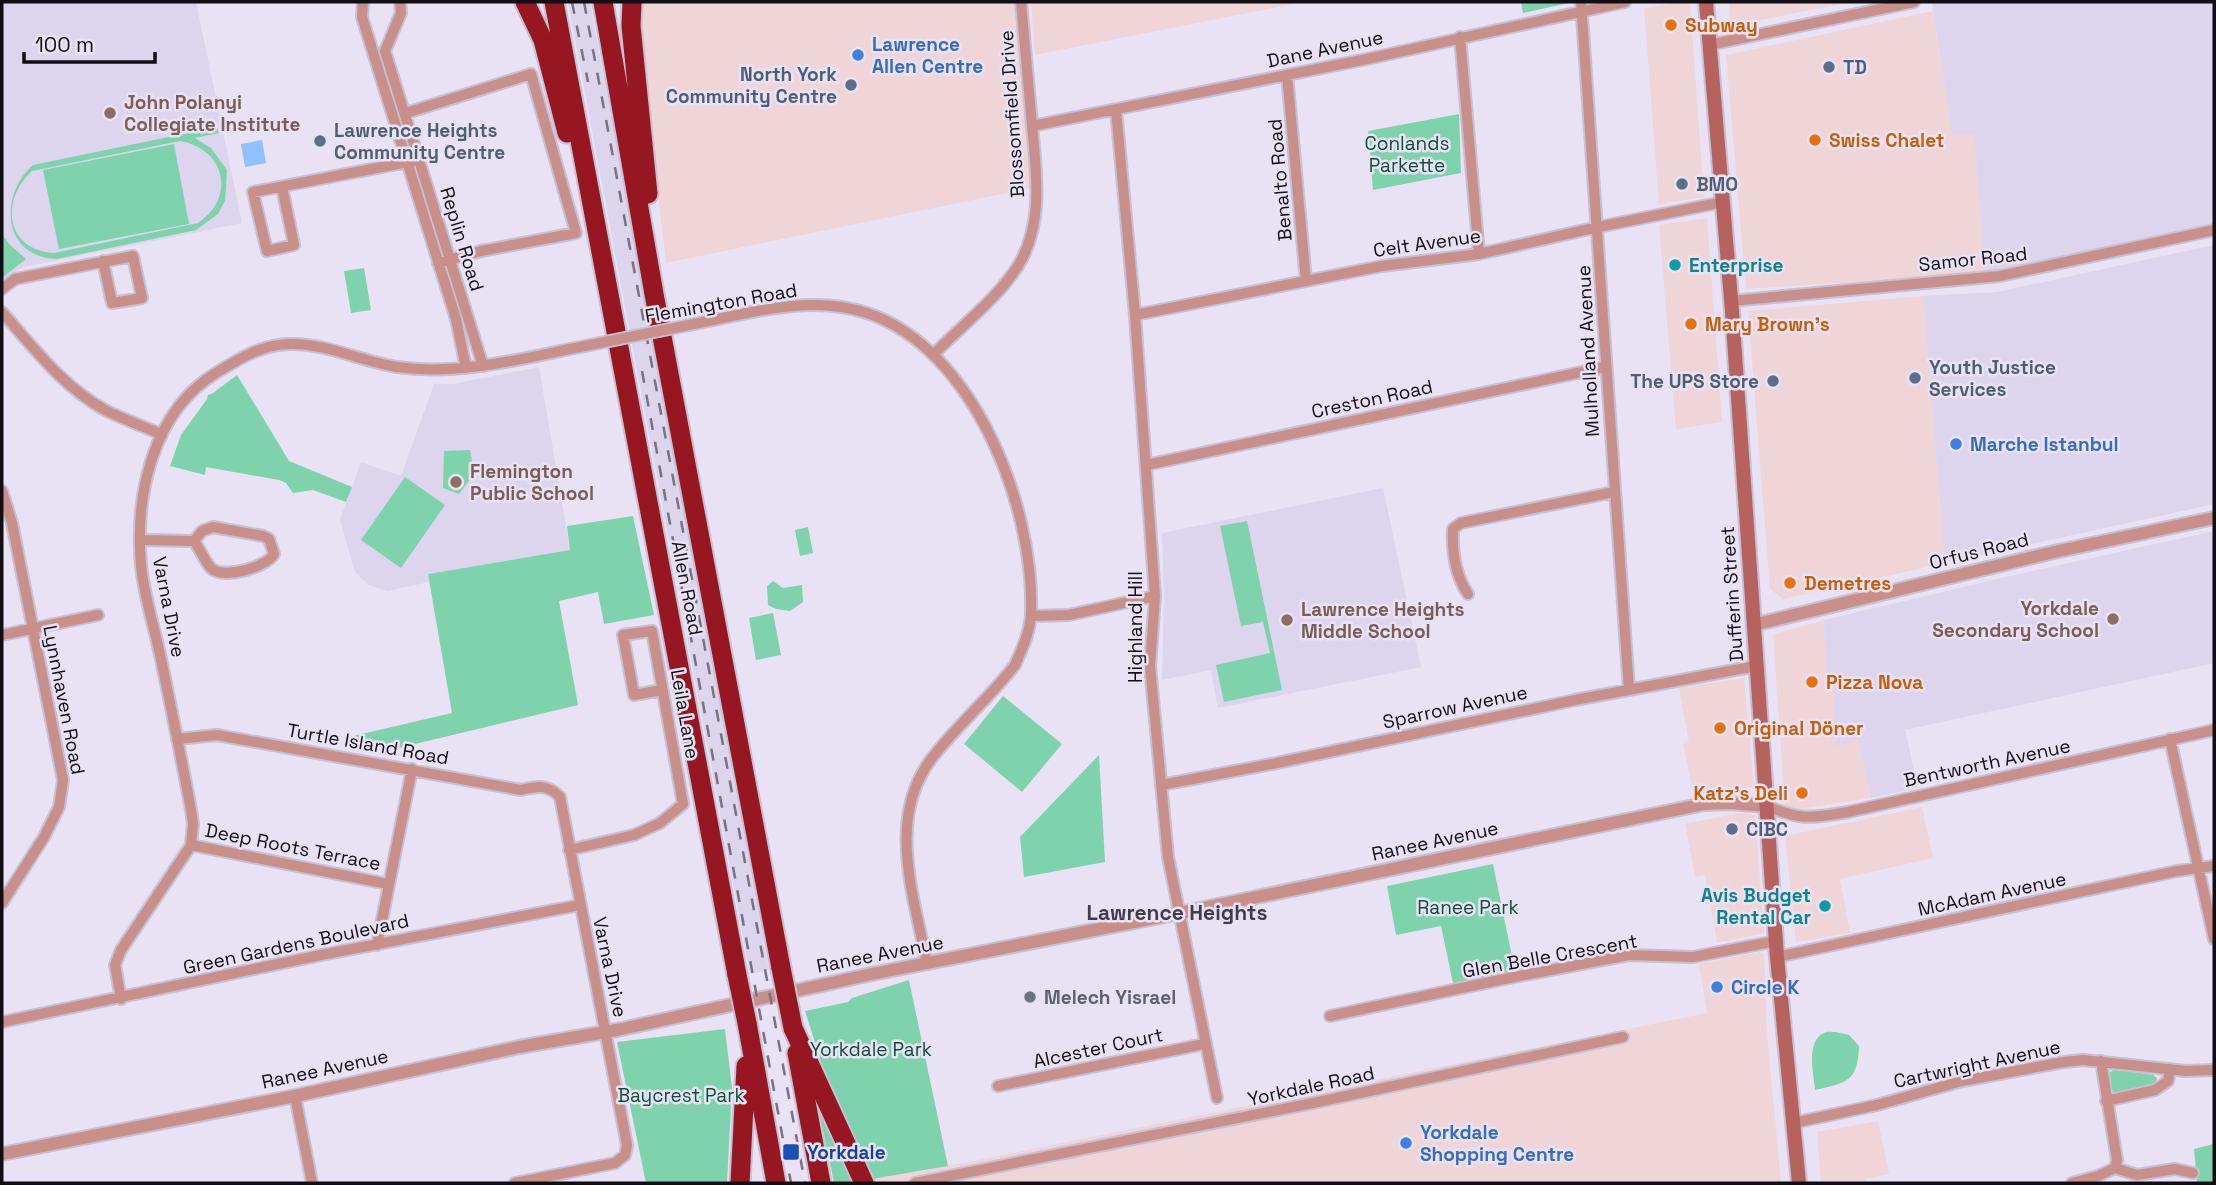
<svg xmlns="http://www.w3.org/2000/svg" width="2216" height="1185" font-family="'Space Grotesk',sans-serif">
	<rect width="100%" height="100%" fill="#e9e2f5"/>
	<!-- commercial -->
	<path fill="#efd5d7" d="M640,2H1016L1031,188L666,263L640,44Z
		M1031,2H1299V3L1035,55Z
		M1682,2H1690L1704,197L1659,204L1644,8Z
		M1729,2H1852L1730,26Z
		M1933,11L1952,134L1974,132L1985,274L1746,289L1726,55Z
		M1707,218L1722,422L1676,429L1659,225Z
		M1923,296L1945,563L1783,599L1770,589L1748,311Z
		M1824,620L1827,684H1833L1836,745L1858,740L1871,798L1798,809L1785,807L1773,634Z
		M1744,678L1754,787L1694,798L1683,744L1689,743L1679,688Z
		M1922,807L1933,858L1840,879L1850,933L1796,942L1785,836Z
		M1740,813L1755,815L1764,933L1717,943L1705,875L1695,877L1685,824Z
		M1760,952L1764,954L1767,1034L1781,1183H874L873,1179L948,1166L1707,1013L1699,964Z
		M1878,1121L1889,1174L1866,1179L1867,1183H1821L1817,1132Z"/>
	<!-- built -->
	<path fill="#ddd4ed" d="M11,2H196L242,223L24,267L2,279V3Z
		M568,2H590L769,970L750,974Z
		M1932,2H2214V223L1985,274L1974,133L1952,135Z
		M2214,245V504L1945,563L1923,296L1997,292Z
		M539,367L570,550L428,574L429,582L397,589L387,591L369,585L355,572L340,520L361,462L401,476L434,384H453Z
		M1383,488L1421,667L1218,708L1211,670L1162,680L1164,596L1162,533Z
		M2214,531V663L1905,730L1918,788L1871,798L1858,740L1836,746L1833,684H1827L1824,620L2010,576Z"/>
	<!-- green -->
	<path fill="#7ed3ad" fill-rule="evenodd" d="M1521,2H1569V3L1523,13Z
		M1459,114L1461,173L1373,190L1368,131Z
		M217,127L219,133L195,138L211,148L227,170L225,201L218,214L196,230L57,259C0,257 0,193 33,165ZM180,141C226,149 236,198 198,223L54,253C5,250 0,200 32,171Z
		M174,144L189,224L59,249L43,170Z
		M2,234L9,244L26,259L2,278Z
		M364,268L371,310L351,313L344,271Z
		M237,375L289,461L352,487L346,502L313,490L293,493L286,483L279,480L206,467L205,475L170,466L181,435L207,399L208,395L213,393Z
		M470,450L474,474L459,494L443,488L444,451Z
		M405,477L445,505L401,568L361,540Z
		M633,516L654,615L604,624L598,592L559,601L578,705L390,750L353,736L452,713L428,574L570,550L567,526Z
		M1247,521L1282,690L1224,702L1216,665L1270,653L1263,622L1241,626L1220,526Z
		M808,527L813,553L800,556L795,530Z
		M773,581L783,588L802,585L803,602L790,611L776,609L768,605L767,586Z
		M773,613L781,655L756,660L749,618Z
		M1003,696L1062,744L1022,792L964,744Z
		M1099,755L1105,862L1024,877L1020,837Z
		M1493,864L1515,971L1453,983L1441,926L1396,935L1387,886Z
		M909,980L948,1166L872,1179L835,1105L805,1011L848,1002L852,998Z
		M725,1029L732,1088L727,1183H646L617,1042Z
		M1836,1032L1849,1035L1859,1046C1858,1081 1847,1083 1815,1090C1814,1075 1805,1041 1824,1033C1827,1031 1832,1032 1836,1032Z
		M2115,1069L2153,1075L2157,1078L2155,1086L2114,1095L2109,1090L2107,1074Z
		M816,1097L860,1183H834Z
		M2214,1144V1183H2197L2194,1149Z"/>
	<!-- water -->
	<path fill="#8fc2fd" d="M262,140L266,163L245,167L241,144Z"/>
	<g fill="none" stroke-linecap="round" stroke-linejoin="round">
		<!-- minor casing -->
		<g stroke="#c6c0d1" stroke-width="14">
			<path id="minor" d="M363,2L362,17L456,319L466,368
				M400,2L401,13L385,51L483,366
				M1581,2L1629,690
				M1460,37L1479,254
				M1709,45L1914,2
				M1287,75L1306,281
				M1116,110L1135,315L1155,596L1150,666L1168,857L1217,1098
				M406,113L531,74L576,233L481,251L438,263
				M1032,126L1367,59L1625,2
				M282,187L294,245L267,251L253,192L413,161
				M2,289L15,279L133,256L142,298L112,303L103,261
				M1731,301L2000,276L2214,230
				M2,312C33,347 63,387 105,410C123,419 142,426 161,434
				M1135,315L1382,266L1479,254L1598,227L1723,202
				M694,324C751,313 810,294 867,313C975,349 1035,509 1031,614C1030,632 1022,649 1015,665C991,696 961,722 936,753C884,814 914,895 927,964
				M933,355C961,326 996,300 1018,266C1046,221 1035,164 1031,114C1028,77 1024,39 1021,2
				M1146,465L1605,367
				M2,491L12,523L63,780L59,807L44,837L2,903
				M141,540L194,541C200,549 206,564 212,569C225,579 267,567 274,554L269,539L263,536L213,527L202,531L194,541
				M1468,594C1455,575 1452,551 1453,529L1461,523L1614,492
				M1031,616L1069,615L1155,596
				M2,635L98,615
				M177,739L217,735L521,790C537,786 548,784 560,797L627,1145L625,1155L615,1163L515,1183
				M2170,739L2214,939
				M1161,785L1277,763L1575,700L1756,666
				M1767,806C1802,821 1812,818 1848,812L2214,730
				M191,845L388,884
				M569,850L634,835L660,823L683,804L652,631L623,635L634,695L662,690
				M377,945L412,769
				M1777,957L2177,871L2214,866
				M121,999L115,965L121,950L191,845L193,824L191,810C182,761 172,712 162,664C156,632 144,598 141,565C135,496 152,412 216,373C239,359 260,345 289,344C326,343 360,361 397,367C460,376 524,358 585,346
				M1330,1016L1514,977L1629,955L1693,957L1776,941
				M2,1022L321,955L580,905
				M998,1086L1204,1044
				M295,1096L312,1183
				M2106,1101L2155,1090L2168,1081L2170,1069
				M1793,1123L1877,1105L1962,1081L2064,1062L2083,1060L2186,1071L2214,1070
				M2115,1168L2137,1175L2175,1169L2193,1173
				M915,1183L1318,1102L1623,1037
				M2072,1183L2098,1176L2115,1168L2117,1160L2101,1061"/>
		</g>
		<!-- tertiary casing -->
		<g stroke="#c6c0d1" stroke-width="16">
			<path id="tertiary" d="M1753,625L2054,552L2214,518
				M2,1154L295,1096L519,1047L617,1030L872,974L1180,913L1704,804L1730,803L1767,806"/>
		</g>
		<!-- secondary casing -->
		<g stroke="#c6c0d1" stroke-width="18">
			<path id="secondary" d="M1706,2L1732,311L1777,957L1799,1183"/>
		</g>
		<!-- motorway casing -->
		<g stroke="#c6c0d1" stroke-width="23">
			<path id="motorway" d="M525,2L543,40L567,133
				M554,2L737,975
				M603,2L654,294L781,968
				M632,2L631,26L648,194
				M747,1023L776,1183
				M793,1028L864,1183
				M797,1053L821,1183
				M740,1183L746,1066"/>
		</g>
		<!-- minor -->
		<use href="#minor" stroke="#c98f8a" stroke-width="10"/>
		<!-- tertiary -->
		<use href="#tertiary" stroke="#c98f8a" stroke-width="12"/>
		<!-- secondary -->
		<use href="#secondary" stroke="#b6625e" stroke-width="14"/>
		<!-- motorway -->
		<use href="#motorway" stroke="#961721" stroke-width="19"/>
		<!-- rail -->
		<path stroke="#78737f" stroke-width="2.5" stroke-dasharray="12 12" stroke-linecap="butt" d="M572,2L588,82
			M584,2L805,1183
			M642,371L791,1183"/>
		<!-- minor-bridge casing -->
		<g stroke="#c6c0d1" stroke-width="14" stroke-linecap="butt">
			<path id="minor-bridge" d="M585,346L694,324"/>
		</g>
		<!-- motorway-bridge casing -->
		<g stroke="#c6c0d1" stroke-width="23" stroke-linecap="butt">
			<path id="motorway-bridge" d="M781,968L793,1028
				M737,975L747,1023"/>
		</g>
		<!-- minor-bridge -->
		<use href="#minor-bridge" stroke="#c98f8a" stroke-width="10"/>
		<!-- motorway-bridge -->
		<use href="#motorway-bridge" stroke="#961721" stroke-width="19"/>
	</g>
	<!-- markers -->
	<g fill="#e8710a" stroke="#e9e2f5" stroke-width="2.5">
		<circle cx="1671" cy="25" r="7"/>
		<circle cx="1815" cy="140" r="7"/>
		<circle cx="1691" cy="324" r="7"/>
		<circle cx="1790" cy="583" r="7"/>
		<circle cx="1812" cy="682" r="7"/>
		<circle cx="1720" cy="728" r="7"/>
		<circle cx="1802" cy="793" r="7"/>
	</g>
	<g fill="#3f7fe0" stroke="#e9e2f5" stroke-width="2.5">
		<circle cx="858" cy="55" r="7"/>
		<circle cx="1956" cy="444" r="7"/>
		<circle cx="1717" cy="987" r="7"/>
		<circle cx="1406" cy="1143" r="7"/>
	</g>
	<g fill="#5c6f8a" stroke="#e9e2f5" stroke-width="2.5">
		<circle cx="1829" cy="67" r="7"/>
		<circle cx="851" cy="85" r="7"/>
		<circle cx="320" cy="141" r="7"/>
		<circle cx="1682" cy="184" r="7"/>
		<circle cx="1915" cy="378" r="7"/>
		<circle cx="1773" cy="381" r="7"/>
		<circle cx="1732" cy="829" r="7"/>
	</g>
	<g fill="#8d6e63" stroke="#e9e2f5" stroke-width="2.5">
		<circle cx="110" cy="113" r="7"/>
		<circle cx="456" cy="482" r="7"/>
		<circle cx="2113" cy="619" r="7"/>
		<circle cx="1287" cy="620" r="7"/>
	</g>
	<g fill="#0f9aa8" stroke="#e9e2f5" stroke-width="2.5">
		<circle cx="1675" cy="265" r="7"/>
		<circle cx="1825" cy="906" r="7"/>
	</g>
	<circle fill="#6b7280" stroke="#e9e2f5" stroke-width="2.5" cx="1030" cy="997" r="7"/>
	<rect fill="#1a4fb4" stroke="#e9e2f5" stroke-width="2.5" x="782" y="1143" width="18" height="18" rx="3.5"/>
	<g text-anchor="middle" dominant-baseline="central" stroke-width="5" stroke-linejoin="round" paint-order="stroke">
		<!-- food labels -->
		<g font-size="19" font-weight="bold" fill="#c56008" stroke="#e9e2f5" text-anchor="start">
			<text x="1685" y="25">Subway</text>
			<text x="1829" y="140">Swiss Chalet</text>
			<text x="1705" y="324">Mary Brown's</text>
			<text x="1804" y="583">Demetres</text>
			<text x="1826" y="682">Pizza Nova</text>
			<text x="1734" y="728">Original Döner</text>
			<text x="1788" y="793" text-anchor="end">Katz's Deli</text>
		</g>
		<!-- shop labels -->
		<g font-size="19" font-weight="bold" fill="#366cbe" stroke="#e9e2f5" text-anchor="start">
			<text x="872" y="44">Lawrence<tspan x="872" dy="22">Allen Centre</tspan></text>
			<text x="1970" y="444">Marche Istanbul</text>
			<text x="1731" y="987">Circle K</text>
			<text x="1420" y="1132">Yorkdale<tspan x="1420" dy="22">Shopping Centre</tspan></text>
		</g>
		<!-- street labels -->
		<g font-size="19" fill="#110e14" stroke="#e9e2f5">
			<text transform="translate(1325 49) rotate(-12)">Dane Avenue</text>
			<text transform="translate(1012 114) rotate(-94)">Blossomfield Drive</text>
			<text transform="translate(1280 180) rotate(-95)">Benalto Road</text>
			<text transform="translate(462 239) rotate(73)">Replin Road</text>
			<text transform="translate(1427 243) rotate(-8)">Celt Avenue</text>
			<text transform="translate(1973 259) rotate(-6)">Samor Road</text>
			<text transform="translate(721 303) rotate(-10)">Flemington Road</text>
			<text transform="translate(1588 351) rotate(-93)">Mulholland Avenue</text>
			<text transform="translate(1372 399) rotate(-12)">Creston Road</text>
			<text transform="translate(1979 551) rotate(-14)">Orfus Road</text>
			<text transform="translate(687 588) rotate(79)">Allen Road</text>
			<text transform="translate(1732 594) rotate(-94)">Dufferin Street</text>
			<text transform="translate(169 607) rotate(79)">Varna Drive</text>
			<text transform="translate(1135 627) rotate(-90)">Highland Hill</text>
			<text transform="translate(64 700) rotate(79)">Lynnhaven Road</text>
			<text transform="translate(1455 707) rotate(-12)">Sparrow Avenue</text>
			<text transform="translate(685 714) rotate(80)">Leila Lane</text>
			<text transform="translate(368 744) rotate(10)">Turtle Island Road</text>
			<text transform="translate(1987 763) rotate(-12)">Bentworth Avenue</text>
			<text transform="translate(1435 841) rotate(-12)">Ranee Avenue</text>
			<text transform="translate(293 847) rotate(11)">Deep Roots Terrace</text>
			<text transform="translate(1992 894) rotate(-12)">McAdam Avenue</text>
			<text transform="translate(296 944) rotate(-12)">Green Gardens Boulevard</text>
			<text transform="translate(880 954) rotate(-11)">Ranee Avenue</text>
			<text transform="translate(1550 956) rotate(-10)">Glen Belle Crescent</text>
			<text transform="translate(610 967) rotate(78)">Varna Drive</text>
			<text transform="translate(1098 1048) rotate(-12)">Alcester Court</text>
			<text transform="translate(1977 1064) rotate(-12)">Cartwright Avenue</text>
			<text transform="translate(325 1069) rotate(-12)">Ranee Avenue</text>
			<text transform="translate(1311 1086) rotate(-12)">Yorkdale Road</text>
		</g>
		<!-- service labels -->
		<g font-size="19" font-weight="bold" fill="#4e5e75" stroke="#e9e2f5" text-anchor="start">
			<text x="1843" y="67">TD</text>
			<text x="837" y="74" text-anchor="end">North York<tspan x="837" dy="22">Community Centre</tspan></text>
			<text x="334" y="130">Lawrence Heights<tspan x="334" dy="22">Community Centre</tspan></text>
			<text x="1696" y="184">BMO</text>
			<text x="1929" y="367">Youth Justice<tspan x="1929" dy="22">Services</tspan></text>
			<text x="1759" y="381" text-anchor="end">The UPS Store</text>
			<text x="1746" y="829">CIBC</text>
		</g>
		<!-- education labels -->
		<g font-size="19" font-weight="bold" fill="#785e54" stroke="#e9e2f5" text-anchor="start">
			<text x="124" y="102">John Polanyi<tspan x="124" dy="22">Collegiate Institute</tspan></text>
			<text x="470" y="471">Flemington<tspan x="470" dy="22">Public School</tspan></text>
			<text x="2099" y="608" text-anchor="end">Yorkdale<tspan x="2099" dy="22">Secondary School</tspan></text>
			<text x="1301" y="609">Lawrence Heights<tspan x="1301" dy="22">Middle School</tspan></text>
		</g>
		<!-- park labels -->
		<g font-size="19" fill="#0a5038" stroke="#e9e2f5">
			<text x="1407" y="143">Conlands<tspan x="1407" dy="22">Parkette</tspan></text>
			<text x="1468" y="907">Ranee Park</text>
			<text x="871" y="1049">Yorkdale Park</text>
			<text x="681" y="1095">Baycrest Park</text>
		</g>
		<!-- culture labels -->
		<g font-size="19" font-weight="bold" fill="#0d838f" stroke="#e9e2f5" text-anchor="start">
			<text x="1689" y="265">Enterprise</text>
			<text x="1811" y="895" text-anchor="end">Avis Budget<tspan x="1811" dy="22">Rental Car</tspan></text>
		</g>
		<!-- worship labels -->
		<g font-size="19" font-weight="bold" fill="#5b616d" stroke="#e9e2f5" text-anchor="start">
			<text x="1044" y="997">Melech Yisrael</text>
		</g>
		<!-- transit labels -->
		<g font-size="19" font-weight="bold" fill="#164399" stroke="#e9e2f5" text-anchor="start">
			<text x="807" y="1152">Yorkdale</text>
		</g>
		<!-- neighbourhood labels -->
		<g font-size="21" font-weight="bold" fill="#413c4a" stroke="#e9e2f5">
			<text x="1177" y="912">Lawrence Heights</text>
		</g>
	</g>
	<!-- border -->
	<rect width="2216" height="1185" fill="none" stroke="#110e14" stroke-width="7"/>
	<!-- scale -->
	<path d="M24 52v10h131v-10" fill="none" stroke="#110e14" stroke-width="3.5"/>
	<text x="35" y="52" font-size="21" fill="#110e14" stroke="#e9e2f5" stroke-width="5" paint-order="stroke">100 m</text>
</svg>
